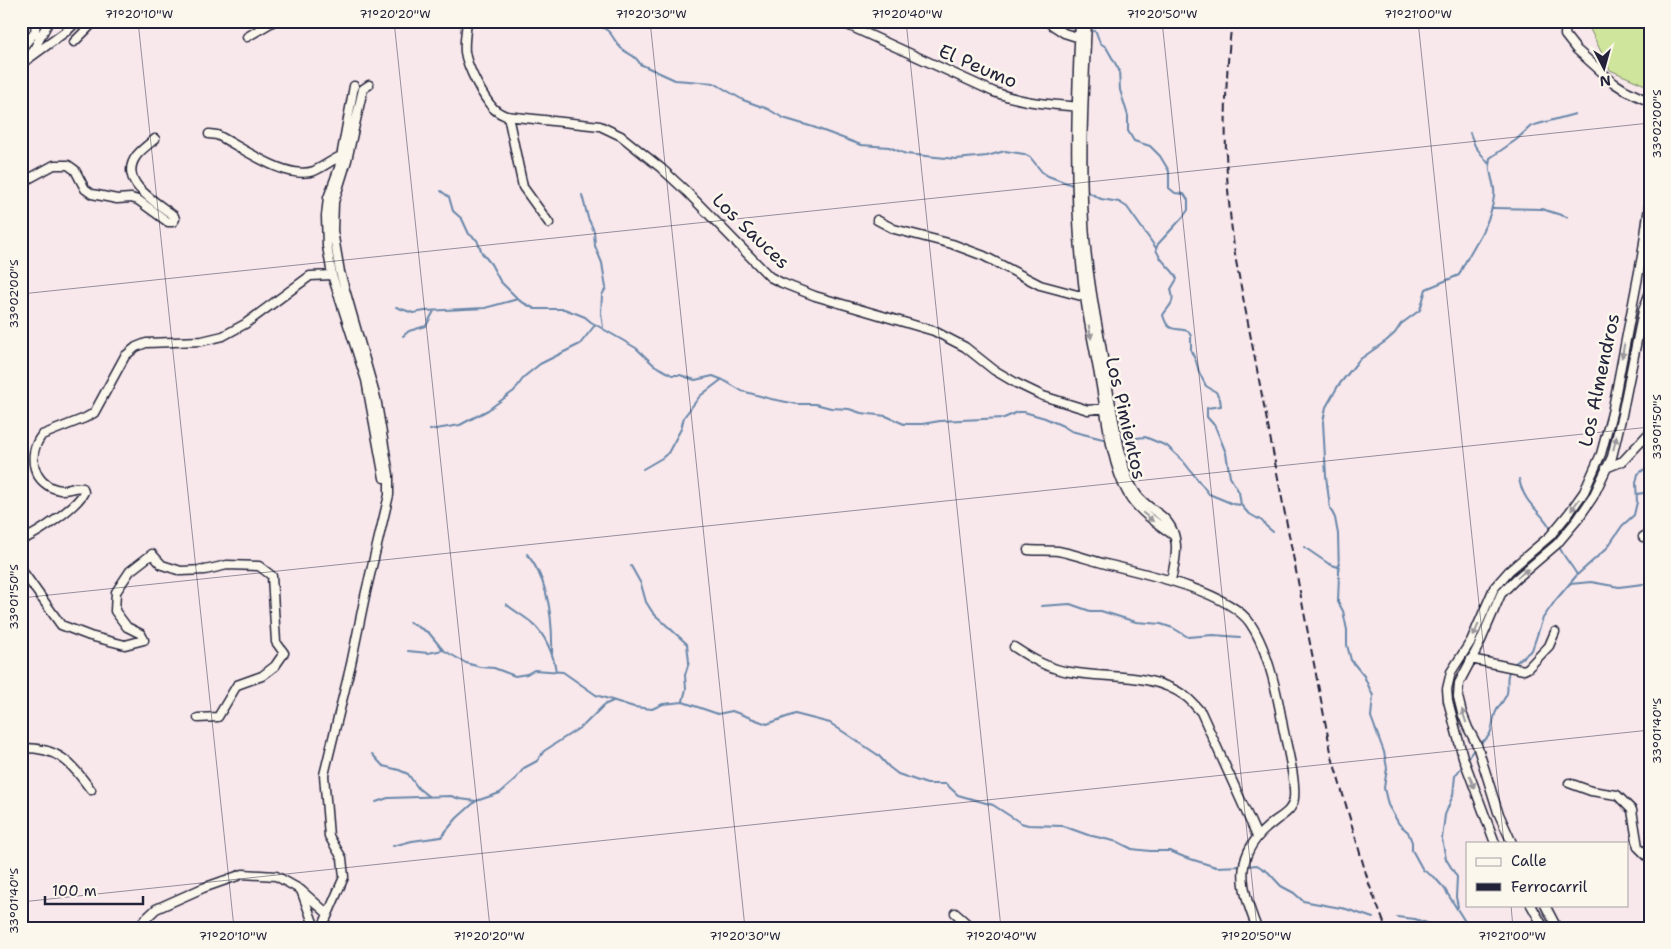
<svg xmlns="http://www.w3.org/2000/svg" width="1671" height="949" font-family="'Shantell Sans',sans-serif">
	<rect width="100%" height="100%" fill="#f8e8ec"/>
	<filter id="ink" filterUnits="userSpaceOnUse"><feTurbulence type="fractalNoise" baseFrequency=".02" numOctaves="2"/><feDisplacementMap in="SourceGraphic" scale="10" xChannelSelector="R" yChannelSelector="G"/><feConvolveMatrix kernelMatrix="1 2 1 2 8 2 1 2 1" color-interpolation-filters="sRGB"/></filter>
	<g filter="url(#ink)">
		<!-- green -->
		<path fill="#cfe59b" stroke="#78846b" d="M1586,21H1650V87L1610,70Z"/>
		<g fill="none" stroke-linecap="round" stroke-linejoin="round">
			<!-- stream -->
			<path stroke="#6886a9" stroke-width="2" d="M595,21C599,27 606,28 610,33C614,38 617,45 622,49C629,55 636,55 640,64L675,80L714,83L743,100L768,109L783,118L813,127L861,145L889,147L906,154L956,159L987,156L1005,151L1024,154L1030,157L1042,172L1048,176L1075,186
				M1089,29L1096,32L1100,43L1106,47L1119,70L1120,90L1128,116V131L1134,141L1150,146L1160,156L1169,171V188L1175,193L1184,194L1188,200V210L1183,217L1158,244L1156,249C1160,263 1174,269 1177,279L1171,289C1175,304 1171,303 1163,315C1168,333 1174,327 1188,331L1191,336V351L1196,361L1199,372L1206,386L1216,392L1220,399L1221,406L1207,408V417L1215,426L1226,453L1230,477L1239,492L1241,505L1248,513L1262,521L1266,526L1273,532
				M1470,133L1475,146L1488,163
				M441,191L449,197L453,211L462,219L469,234L477,240L482,253L491,264L500,281L520,301L535,309H564L575,313L585,317L591,322L636,348L654,365L672,375H680L695,380L713,376L723,380L742,391L771,399L797,404H815L831,408L849,409L861,413L886,416L904,424H922L940,421L1004,418L1018,412H1024L1045,418L1063,426L1071,431L1107,440
				M1086,191L1101,199L1119,202L1127,207L1156,248
				M582,195L588,218L594,231L595,246L602,263L606,288L602,295L601,313L603,327
				M1493,208L1542,209L1567,217
				M396,307L413,313L425,311L485,308L518,299
				M403,336L409,331L426,326L434,311
				M430,430L460,425L488,410L514,391L525,376L540,364L580,344L595,325
				M1119,440L1145,437L1167,446L1183,461L1209,494L1233,504L1241,505
				M643,469L662,458L668,453L681,429L684,417L700,396L721,380
				M1519,479C1525,507 1541,509 1552,531
				M1637,494L1650,492
				M1559,546C1563,557 1572,565 1577,575
				M1304,547L1329,564L1338,567
				M527,554C549,581 553,621 552,655
				M631,566L641,584L646,602L653,613L687,644L689,662L685,675L686,689L683,701
				M1570,584L1591,582L1619,587L1643,584L1650,585
				M506,604C514,611 524,616 532,623C545,634 554,655 556,672
				M1041,606L1070,604L1090,611H1101L1136,622L1161,624L1173,628L1188,637L1213,635L1240,637
				M409,622L429,633L443,650L466,663L480,667L494,668L515,676L527,674L534,670L563,672L596,695L634,707L652,709L663,704L683,702L718,714L732,711L767,724L795,714L830,723L878,755L889,767L898,774L927,784H946L958,795L993,805L1021,823L1028,825L1063,826L1088,835L1118,842L1132,849L1150,851H1170L1184,857L1216,867L1243,866
				M408,651L428,653L443,650
				M1514,664L1532,650L1543,618L1555,601L1577,575L1607,548L1622,526L1634,515L1637,502L1636,483L1638,474L1650,465
				M1480,743C1494,736 1491,726 1495,714C1498,706 1505,700 1507,693C1509,685 1505,678 1510,670
				M372,754L383,766L399,770L408,774L418,788L428,796
				M1467,759L1475,748
				M376,802L388,798L451,796L460,799L476,801
				M393,846L412,841L441,837L457,818L476,801L500,793L514,781L524,768L537,761L544,751L584,725L604,705L613,701
				M1247,866L1257,865L1268,872L1281,886L1294,893L1303,901L1346,909L1373,918
				M1458,907L1456,897L1457,877L1446,859L1442,839L1445,815L1453,795L1455,776L1463,765
				M1397,917L1415,919L1441,928
				M1469,928L1444,888L1435,878L1423,870L1412,850V842L1408,832L1399,824L1388,805L1384,788L1387,768L1384,752L1371,717L1373,696L1364,676L1351,660L1347,645V630L1343,611L1338,602L1339,574L1338,534L1335,518L1330,508L1326,476L1323,422L1326,407L1338,386L1359,360L1386,341L1395,333L1401,324L1420,310L1426,289L1459,275C1470,249 1491,226 1494,196C1496,183 1487,174 1490,158L1516,140L1531,126L1575,114"/>
			<!-- minor casing -->
			<g stroke="#22223b" stroke-width="11">
				<path id="minor" d="M467,21C466,32 464,42 465,52C467,67 483,97 493,108C497,112 501,114 506,116L600,126L621,136L661,168L687,192L770,277L782,283L815,296L934,331L965,347L994,370L1016,383L1043,396L1088,410L1112,407
					M839,21L994,92C1023,103 1049,104 1079,107
					M1046,21L1064,33L1083,39
					M1080,21C1076,108 1073,195 1083,282C1087,317 1095,351 1101,386C1106,416 1112,466 1127,492C1138,512 1156,522 1173,535
					M1087,21C1084,88 1080,155 1084,222C1086,263 1093,304 1101,345C1106,379 1112,412 1119,445C1123,463 1126,480 1137,495C1143,503 1151,508 1159,514C1182,531 1177,556 1171,580
					M1566,21L1565,35L1576,49L1614,83L1625,90L1650,102
					M247,37L274,21
					M74,42L95,21
					M21,49L35,32L36,21
					M31,55L48,23L47,21
					M21,64L68,30L77,21
					M354,86L339,168L328,198L326,216L327,246L332,275L366,380L384,478
					M508,116L523,187L549,223
					M209,134L217,135C242,147 286,181 314,171C323,167 332,160 341,156
					M21,183L54,165H68L75,170L85,189L92,194L117,199L131,198L138,200L168,222H173L175,219L174,216C157,202 116,182 137,155C142,149 149,144 155,139
					M877,220L894,229L952,244L984,256L1040,285L1085,297
					M1606,468L1623,461L1650,432
					M1643,537L1650,532
					M21,540C36,535 78,506 84,492L83,488C75,486 68,491 60,490C33,485 26,455 42,435L85,418L94,413L125,356L136,347L146,343L202,341L223,336L245,324L310,276L332,275
					M1028,550C1038,551 1048,550 1058,551C1074,554 1090,560 1106,564C1143,573 1228,591 1250,623C1268,649 1278,697 1283,727C1287,748 1296,779 1294,798C1293,810 1283,815 1275,821C1233,852 1239,884 1257,928
					M21,569L61,625L90,636L125,645L144,640L141,634L127,627L115,611L116,592L130,571L152,554L162,565L181,571L205,570L227,565L259,566L272,576L276,642L284,653L275,666L262,676L237,685L218,717L198,718
					M1014,647C1032,659 1049,669 1070,672C1109,679 1151,672 1185,696C1191,700 1196,707 1201,712L1257,836
					M1471,659L1524,670L1528,668L1549,646L1555,632
					M21,748C59,747 70,762 91,790
					M1569,783L1591,791L1617,795L1632,810L1638,847L1650,859
					M1495,843L1463,757L1448,701L1447,689L1451,672L1471,641L1494,588L1509,571L1550,536L1569,513L1584,492L1601,454L1612,413L1642,256L1650,200
					M1512,843L1498,812L1477,745L1468,728L1462,713L1458,697L1459,683L1479,645L1501,594L1516,579L1557,544L1578,519L1593,497L1612,457L1622,415L1643,311L1650,292
					M302,891L328,914
					M1531,905L1544,928
					M1545,905L1557,928
					M955,913L972,928
					M136,928L156,909L203,888L243,874L276,876L301,890L315,928
					M322,928L344,877L342,858L329,836L324,775L351,664L365,596L389,495V475L376,398L340,272L333,231L334,202L347,160L363,89L369,85"/>
			</g>
			<!-- minor -->
			<use href="#minor" stroke="#fbf7ec" stroke-width="8"/>
			<!-- rail -->
			<path stroke="#22223b" stroke-width="2" stroke-dasharray="8 4" stroke-linecap="butt" d="M1232,21C1222,103 1224,180 1236,261L1332,757L1369,884L1386,928"/>
		</g>
		<!-- one-way arrows -->
		<defs><path id="oneway-solid" d="M-6-.8H1V-3.2L6.5 0L1 3.2V.8H-6Z" transform="scale(1.25)"/></defs>
		<g fill="#99979c">
			<use href="#oneway-solid" transform="translate(1090 332) rotate(79)"/>
			<use href="#oneway-solid" transform="translate(1623 351) rotate(100)"/>
			<use href="#oneway-solid" transform="translate(1615 443) rotate(-76)"/>
			<use href="#oneway-solid" transform="translate(1575 505) rotate(125)"/>
			<use href="#oneway-solid" transform="translate(1148 517) rotate(40)"/>
			<use href="#oneway-solid" transform="translate(1523 573) rotate(-38)"/>
			<use href="#oneway-solid" transform="translate(1476 630) rotate(113)"/>
			<use href="#oneway-solid" transform="translate(1464 716) rotate(-108)"/>
			<use href="#oneway-solid" transform="translate(1472 782) rotate(70)"/>
		</g>
	</g>
	<!-- ticks -->
	<path fill="none" stroke="#22223b" stroke-width="1" stroke-opacity="0.45" d="M138,21L234,928M394,21L490,928M650,21L745,928M906,21L1001,928M1162,21L1257,928M1418,21L1504,843M21,294L1650,123M21,598L1650,427M21,902L1650,730M1511,905L1513,928"/>
	<g text-anchor="middle" dominant-baseline="central" stroke-width="5" stroke-linejoin="round" paint-order="stroke">
		<!-- street labels -->
		<g font-size="19" fill="#22223b" stroke="#fbf7ec">
			<text transform="translate(978 66) rotate(23)">El Peumo</text>
			<text transform="translate(751 231) rotate(44)">Los Sauces</text>
			<text transform="translate(1599 380) rotate(-78)">Los Almendros</text>
			<text transform="translate(1126 418) rotate(77)">Los Pimientos</text>
		</g>
	</g>
	<!-- margin -->
	<rect width="1671" height="949" fill="none" stroke="#fbf7ec" stroke-width="55"/>
	<!-- legend -->
	<rect x="1466" y="842" width="162" height="65" fill="#fbf7ec" stroke="#a4a2a5"/>
	<rect x="1476" y="858" width="25" height="8" fill="#fbf7ec" stroke="#a4a2a5"/>
	<text x="1511" y="866" font-size="15" fill="#22223b">Calle</text>
	<rect x="1476" y="883" width="25" height="8" fill="#22223b" stroke="#a4a2a5"/>
	<text x="1511" y="892" font-size="15" fill="#22223b">Ferrocarril</text>
	<!-- north arrow -->
	<g transform="translate(1604 68) rotate(174)" stroke="#fbf7ec" stroke-width="4" paint-order="stroke">
	<path d="M0-4L9 19L0 12L-9 19Z" fill="#22223b"/>
	<text y="-8" font-size="14" font-weight="bold" text-anchor="middle" fill="#22223b">N</text>
	</g>
	<!-- scale -->
	<path d="M45 896v8h98v-8" fill="none" stroke="#22223b" stroke-width="2.5"/>
	<text x="52" y="896" font-size="15" fill="#22223b" stroke="#fbf7ec" stroke-width="4" paint-order="stroke">100 m</text>
	<rect x="28" y="28" width="1616" height="894" fill="none" stroke="#22223b" stroke-width="2"/>
	<g font-size="12" text-anchor="middle" fill="#22223b">
		<text x="139" y="18">71°20'10"W</text>
		<text x="395" y="18">71°20'20"W</text>
		<text x="651" y="18">71°20'30"W</text>
		<text x="907" y="18">71°20'40"W</text>
		<text x="1162" y="18">71°20'50"W</text>
		<text x="1418" y="18">71°21'00"W</text>
		<text transform="translate(1657 124) rotate(-90)" y="4">33°02'00"S</text>
		<text transform="translate(14 294) rotate(-90)" y="4">33°02'00"S</text>
		<text transform="translate(1657 427) rotate(-90)" y="4">33°01'50"S</text>
		<text transform="translate(14 597) rotate(-90)" y="4">33°01'50"S</text>
		<text transform="translate(1657 731) rotate(-90)" y="4">33°01'40"S</text>
		<text transform="translate(14 901) rotate(-90)" y="4">33°01'40"S</text>
		<text x="233" y="940">71°20'10"W</text>
		<text x="489" y="940">71°20'20"W</text>
		<text x="745" y="940">71°20'30"W</text>
		<text x="1001" y="940">71°20'40"W</text>
		<text x="1256" y="940">71°20'50"W</text>
		<text x="1512" y="940">71°21'00"W</text>
	</g>
</svg>
